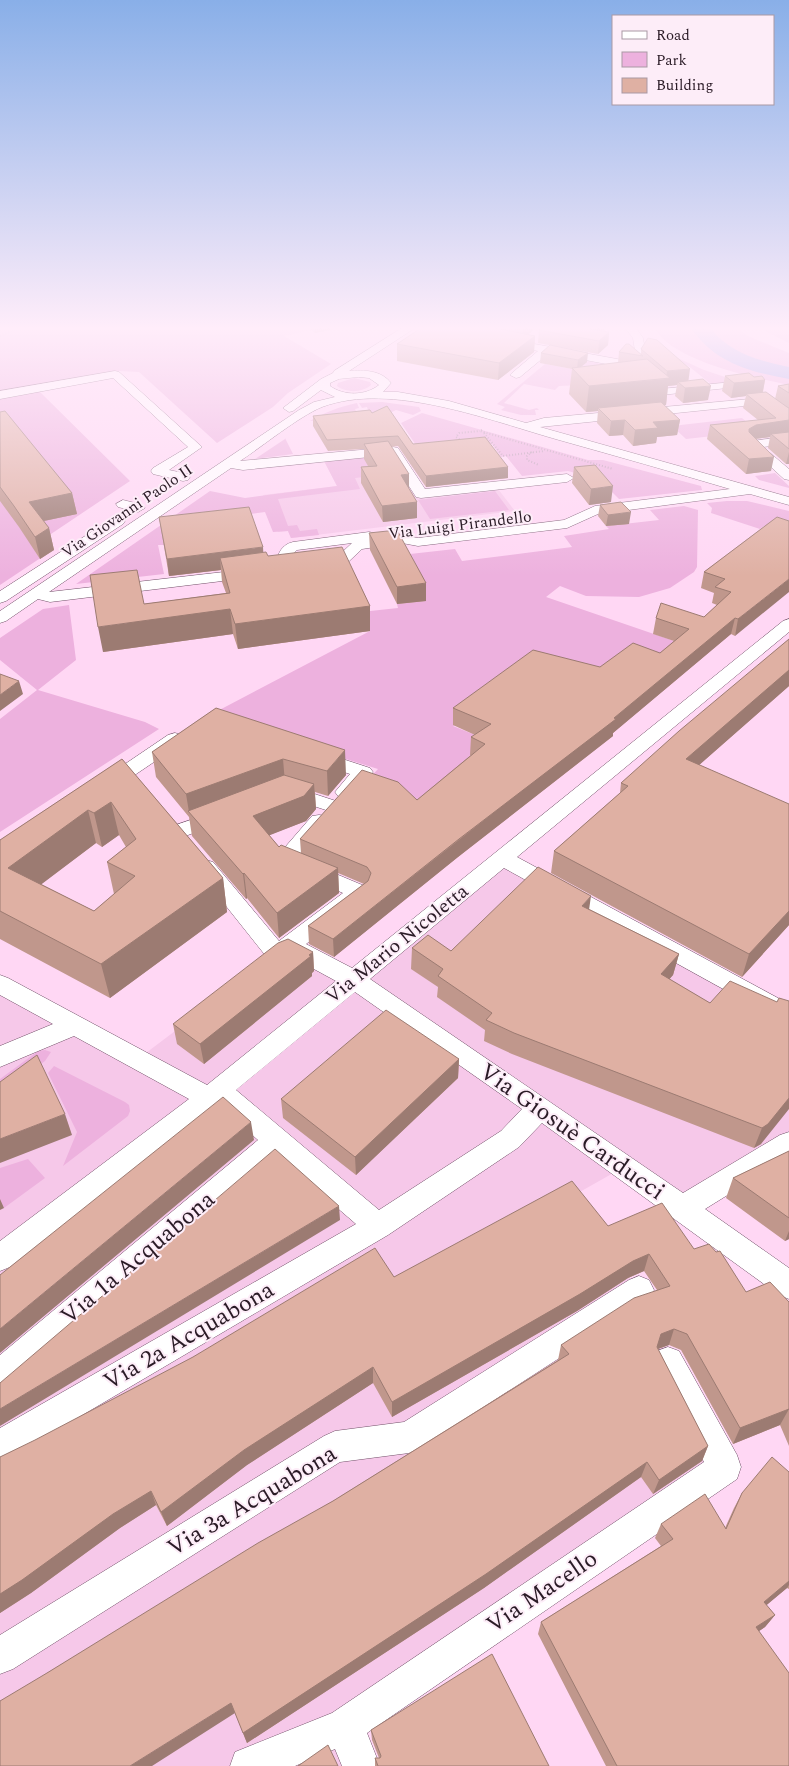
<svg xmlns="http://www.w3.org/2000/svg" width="789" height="1766" font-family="Spectral,serif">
	<rect width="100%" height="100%" fill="#ffd7f4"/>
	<!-- built -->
	<path fill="#f6c8e9" d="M324,461L400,473L415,496L498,489L515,511L291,538L288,531L278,532L263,495L337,486Z
		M502,858L789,1015V1143L682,1208L624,1167L569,1198L639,1290L668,1362L725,1467L345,1726L361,1766H0V984L138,1059L277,954L354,979Z"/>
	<!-- green -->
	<path fill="#edb1de" d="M0,328H321L284,336L331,364L288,393L273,407L217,443L139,372L119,371L0,392Z
		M655,328H736L750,337L789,353V385C756,378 671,361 655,328Z
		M759,328H789V343Z
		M669,354L704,370L740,382L711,384L691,368Z
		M588,361L621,368L580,385L559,386L555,390L524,384L504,403L529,410L537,408L539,410H535L536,415H521L501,410L505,407L497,404L545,364L577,370Z
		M354,378L370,382L371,385C362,393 346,393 337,386L338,383Z
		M39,391L130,481L45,538L54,549L0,585V398Z
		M382,402L419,407L421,411L413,415L396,410L390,413L310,421C325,412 339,407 357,403L359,408L355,409L356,411L368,410L367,407L362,408L359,403Z
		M422,413L588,460H603L701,486L702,490L619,499L600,480L568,471L522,476L506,456L501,457L492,444L420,451L401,423Z
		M742,418L758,431L686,439L672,426Z
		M285,438L293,454L255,459L285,439Z
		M389,454L400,473L355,478L360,489L278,499L288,526L297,525L300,531L317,529L319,535L291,538L288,531L273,532L265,512L162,526L164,545H158L164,574L76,584L210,491L245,498L337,486L324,461Z
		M775,473L789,486V488L759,480L755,476Z
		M495,491L509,510L430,519L418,500Z
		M727,501H747L789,511V530L785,533L764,526L760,529L711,513L712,508L707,503Z
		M684,506L698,510L697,567L694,572L670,588L639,597L586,596L560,586L546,597L686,645L453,726L490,741L484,761L432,805L361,787L378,769L208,716L370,631L361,612L398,608L397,604L425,601L401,555L455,549L462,561L572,547L564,536L609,529L606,526L659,520L650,510Z
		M69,605L76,660L38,690L145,722L159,729L0,832V719L37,690L0,660V638L43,609Z
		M45,1050L51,1052L45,1061L0,1095V1079L38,1051Z
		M54,1066L125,1102L129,1105L130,1111L128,1116L63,1166L77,1132L48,1073Z
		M28,1159L45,1178L4,1208L0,1204V1168Z"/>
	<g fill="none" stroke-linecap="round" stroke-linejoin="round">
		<!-- river -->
		<path fill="#9ca8e9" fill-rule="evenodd" d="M691,328H710C730,353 759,361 789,367V379C750,372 715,363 691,328Z"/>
		<!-- minor casing -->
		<g stroke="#715068" stroke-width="1">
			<path id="minor" d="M402,328H415L349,371C364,370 381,370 391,383L383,392H398L449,401L526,423L544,418L771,397L789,411V421L785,420L764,404L540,427L789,497V505L750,494L598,514L567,528L418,546L402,543L362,549L345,565L320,569L315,567L312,564L315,561L336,558L352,543L297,550L292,555L287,573H277L274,570C277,558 279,545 293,542L369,532L374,533L376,536L375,538L402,535L418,538L564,520L595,506L730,489C673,472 616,456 559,440C491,421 391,381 322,407C298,417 263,446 240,461L393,447L398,448L425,489L567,474L574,478L567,482L421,498L416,497L389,455L243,470L231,468L49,592L250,569L255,571L258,574L255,577L50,602L38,599L6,621L0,623V611L299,410L314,402L335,397L321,390L293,411L289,412L283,408L321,379L333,373L334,371ZM359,377L369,378L379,385C365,396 344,396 330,386V383L339,379Z
				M625,328H636L643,338L645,351L637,364L647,374L645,376H637L627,368L549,353L520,377L516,378L510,375L512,373L538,351L507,345L502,342L507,339L628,361L635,351L633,338Z
				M115,371L119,372L202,447L169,470L188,474L190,477L188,480L183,481L153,474L151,471L153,468L188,447L113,378L0,399V391Z
				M733,382L737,383L739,385L737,387L661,395L655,392L661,389Z
				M789,436V444L763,447L789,469V480L784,479L747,445L753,441Z
				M123,500L143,505L145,508L138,512L118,507L116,504Z
				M118,517L123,518L125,521L123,524L6,601L0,603V591L113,518Z
				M789,619V632L517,857L789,1004V1024L781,1021L504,868L370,979L683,1193L780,1135L789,1132V1157L705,1209L789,1268V1299L779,1295L542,1123L519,1147L388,1235L11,1457L0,1462V1428L356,1224L277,1156L11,1386L0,1390V1355L258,1140L218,1105L10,1267L0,1271V1241L189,1099L74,1036L0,1067V1046L53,1024L0,995V975L8,978L207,1085L336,981L290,956L277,962L269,960L199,872L196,867L199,862L206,860L213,862L279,941L343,893L277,865L274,860L312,816L319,815L326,816L329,821L326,826L298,858L367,887L370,892L367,897L306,944L352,968L783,621ZM355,992L522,1109L501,1131L379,1210L236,1090Z
				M175,733L182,735L184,739L182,743L114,789L107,791L100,789L97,785L100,781L168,735Z
				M318,751L370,768L373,772C364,784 354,800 338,796L335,792L350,774L311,761L309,757L311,753Z
				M287,785L339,802L342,806L339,810L332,812L280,795L277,791L280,787Z
				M217,811L224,812L227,817L224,822L177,839L170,837L167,832L170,827Z
				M639,1276L649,1280L654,1290L649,1300L420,1448L409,1453L340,1462L13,1669L0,1674V1635L324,1436L335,1431L404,1422L629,1280Z
				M668,1347L679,1351L737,1455L741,1467L737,1479L367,1733L380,1766H342L335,1749L295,1766H230L235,1752L332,1713L704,1462L653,1362L657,1351Z"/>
		</g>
		<!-- path -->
		<path stroke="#bc9cb4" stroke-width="2" stroke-dasharray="1 2" stroke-linecap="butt" d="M277,328V331
			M0,336L19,328
			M482,430L480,431L613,469
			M484,433L503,456L544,451
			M462,441L456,437L459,433L480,431
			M532,452L527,456V460L539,465"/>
		<!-- minor -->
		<use href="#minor" fill="#fff" fill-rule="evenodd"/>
	</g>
	<!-- wall -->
	<path fill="#c0978c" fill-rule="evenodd" d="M309,328H339L315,333Z
		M421,328H535L528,335L535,336L534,352L498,380L397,361V344Z
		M539,330L603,331L609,332L608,345L598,354L538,343Z
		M641,349L688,381L708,400L683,403L675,396L677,385L668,386L666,405H664L680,420L677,435L657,437L656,443L633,446L623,435L609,436L597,423L598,411L586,412L569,394L572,369L540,363L541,353L587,362L581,367L618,363L619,352L641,354Z
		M725,376L754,377L765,380L763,392L775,399L778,386L789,384V464H786L768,448L770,437L756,439L771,471L746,474L707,439L710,425L758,420L743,408L746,396L731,398L722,391Z
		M0,412L72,493L77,514L44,521L49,528L54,550L40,559L19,527L0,501Z
		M372,413L413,444L508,467V478L426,487L398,446L391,447L409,489L417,502V518L383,522L361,483V467L368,466L364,459V449L328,451L313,426V416Z
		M574,467L611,502L589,505L572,483Z
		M600,505L629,524L606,526L598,516Z
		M159,517L263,553L268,556L370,606V631L238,649L233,634L103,652L144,604L226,593L222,582L221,570L169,576Z
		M777,517L735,636L731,634L613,733V736L458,857L334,957L309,944L308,926L364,884L338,873L339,893L279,938L247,898L246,899L192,836L189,817L156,777L152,752L216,708L346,775L328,796L315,792L316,809L306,821L269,835L279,847L301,853L300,839L417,800L471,755H470L471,737L475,735L453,725V708L600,667L660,653L674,641L653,634L656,618L704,617L717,605L712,603L714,593L701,588L704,572Z
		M369,533L426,601L397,604L370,550Z
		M789,639V686L699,765L789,925L742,977L551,873L554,851L620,793L621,783Z
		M122,759L223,878L227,912L110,998L0,939V840ZM119,835L126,847L107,862L114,894L94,911L41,884L96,843L102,847Z
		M589,909L679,954L673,975L669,979L710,1003L777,1002L761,1144L754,1148L512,1054L484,1041L485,1030L437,997L438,987L411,969L412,948L451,951Z
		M313,952L314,971L312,973V976L204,1064L177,1044L173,1024Z
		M459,1059L458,1078L356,1175L283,1118L281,1099Z
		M789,1151V1239L785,1241L726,1198L733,1178Z
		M608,1226L694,1249L746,1292L789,1302V1446L780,1425L733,1444L681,1350L669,1345L658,1349L708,1446L702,1461L653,1494L641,1477L484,1588L247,1743L235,1713L47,1673L333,1501L558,1360L561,1345L657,1290L644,1271L628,1278L577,1311L392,1417L373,1383L247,1465L167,1526L156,1505L120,1528L31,1593L0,1613V1457L394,1277Z
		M789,1472V1589L787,1588L766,1605L775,1615L765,1627L759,1631L789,1766H606L538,1634L541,1622L661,1546L655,1538L661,1524L725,1528L734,1508L742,1493Z
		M371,1730L549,1766H375V1758H379L372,1740Z"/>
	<!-- shaded-wall -->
	<path fill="#9c7b72" d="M315,328H339L315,333Z
		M523,328H535L522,340Z
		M592,328H606L597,338L590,329Z
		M609,332L608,345L598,354L599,341Z
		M535,336L534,352L498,380L499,363Z
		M588,353L587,362L577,370L578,360Z
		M690,369L688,384L678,382L677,385L668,386L666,405L601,411L598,408V411L586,412L589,386L666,379L667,371Z
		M765,380L762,395L746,394V396L731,398L734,383Z
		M711,386L708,400L683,403L685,388Z
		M625,420L623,435L609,436L611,421Z
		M680,420L677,435L657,437L656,443L633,446L635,430L653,422Z
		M789,420V434H771L770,437L753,439L746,443L749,429L756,425Z
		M789,452V464H786Z
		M774,457L771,471L746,474L749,459Z
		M508,467V478L426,487V476Z
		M409,474V490L401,475Z
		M613,486L611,502L589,505L591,489Z
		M72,493L77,514L34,523L29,502Z
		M417,502V518L383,522L382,506Z
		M631,512L629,524L606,526L608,515Z
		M49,528L54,550L40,559L35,537Z
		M263,547L264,564L220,558L221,570L169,576L167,559Z
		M789,579V592L735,636L738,619Z
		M426,583V601L397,604V587Z
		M370,606V631L238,649L235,624Z
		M230,609L233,634L103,652L98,627Z
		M735,618L731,634L613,733V736L458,857L334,957L333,939L614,718Z
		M789,670V686L681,781L686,759Z
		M19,681L23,694L0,711V695Z
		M345,750L346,775L328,796L327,771Z
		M283,759L285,783L189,812L186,794Z
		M314,784L316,809L306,821L255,841L253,816Z
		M111,802L119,835L102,847L94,813Z
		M88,810L96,843L18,902L8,868Z
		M338,868L339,893L279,938L277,913Z
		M244,873L247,898L246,899L243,874Z
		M223,878L227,912L110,998L101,964Z
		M591,896L588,917L582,906Z
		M789,911V925L742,977L749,954Z
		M313,952L314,971L312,973V976L204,1064L200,1044Z
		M679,954L673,975L656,995L661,974Z
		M459,1059L458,1078L356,1175L355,1157Z
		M789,1098V1109L761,1144L754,1148L762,1128Z
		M65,1114L72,1135L0,1163V1139Z
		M251,1122L254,1140L0,1353V1329Z
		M0,1199L4,1208L0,1210Z
		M339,1206L340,1220L0,1426V1409Z
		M789,1231V1239L785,1241Z
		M649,1254L644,1271L628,1278L577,1311L392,1417V1402L633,1261Z
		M674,1329L669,1345L655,1350L661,1334Z
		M373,1367V1383L247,1465L167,1526L161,1512L244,1450Z
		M789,1409L780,1425L733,1444L740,1428Z
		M708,1446L702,1461L653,1494L659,1480Z
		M647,1462L641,1477L484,1588L247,1743L243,1733Z
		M151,1491L156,1505L120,1528L31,1593L0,1613V1594L113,1514Z
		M789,1581V1585L787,1588L755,1615L764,1602Z
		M775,1615L765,1627L747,1639L756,1627Z
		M231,1703L235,1713L152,1766H130Z"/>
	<!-- building -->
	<path fill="#dfb0a3" stroke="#9c7b72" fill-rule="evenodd" d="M421,328H495L535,336L499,363L397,344Z
		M540,328H592L590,329L609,332L599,341L539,330Z
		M648,338L657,340L690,369L667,371L641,349Z
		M626,344H629L643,356L619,352Z
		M550,345L588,353L578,360L541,353Z
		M647,359L670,378L589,386L572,368Z
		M749,373L754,377L762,376L765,380L734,383L725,376Z
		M703,379L711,386L685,388L678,382Z
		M789,384V393L778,386Z
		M766,392L787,407L789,408V420L756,425L749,429V432L774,457L749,459L710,425L776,418L746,394Z
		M661,402L680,420L653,422L658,428L635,430L625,420L611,421L598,408Z
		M387,406L413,444L485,437L508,467L426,476L398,436L327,440L313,416L370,410L372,413Z
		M5,411L72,493L29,502L49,528L35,537L14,506L0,487V412Z
		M789,432V449L771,434Z
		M388,441L409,474L401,475L417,502L382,506L361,467L377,466L364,444Z
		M595,465L613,486L591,489L574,467Z
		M621,502L631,512L608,515L600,505Z
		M249,507L263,547L167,559L159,517Z
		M777,517L789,521V579L738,619L735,618L614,718L616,719L459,839L333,939L308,926L368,881L371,873L367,867L300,839L362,770L398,782L417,800L485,744L471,737L491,724L453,708L533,650L600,667L633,643L660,653L689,629L656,618L661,603L704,617L731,592L715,587L725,579L704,572Z
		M397,530L426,583L397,587L369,533Z
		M342,547L370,606L235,624L230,609L98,627L90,575L137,570L144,604L230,593L220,558L266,552L268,556Z
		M789,639V670L686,759L789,804V911L749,954L554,851L628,786L621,783L679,731Z
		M0,674L19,681L0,695Z
		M216,708L345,750L327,771L283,759L186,794L152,752Z
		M122,759L223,878L101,964L0,911V840ZM111,802L136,839L107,862L135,876L94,911L8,868L88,810L94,813Z
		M284,775L314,784L304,796L253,816L279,847L281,845L338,868L277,913L244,873L243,874L188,811Z
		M538,867L591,896L582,906L679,954L661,974L710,1003L730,981L777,1002L779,998L789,1001V1098L768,1124L762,1128L514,1033L486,1020L492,1013L438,976L443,969L412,948L428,935L451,951Z
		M288,939L313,952L309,955L311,956L200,1044L173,1024L278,943Z
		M386,1010L459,1059L355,1157L281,1099Z
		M37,1055L65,1114L0,1139V1082Z
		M223,1097L251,1122L0,1329V1275Z
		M275,1149L339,1206L0,1409V1383Z
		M789,1151V1218L733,1178Z
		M572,1181L608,1226L662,1203L694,1249L709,1244L716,1252L720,1251L746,1292L770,1282L789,1302V1410V1409L740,1428L687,1334L674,1329L661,1334L657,1347L708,1446L659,1480L647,1462L486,1574L243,1733L231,1703L130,1766H0V1701L47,1673L258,1543L333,1501L569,1354L561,1345L634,1298L670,1286L649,1254L633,1261L580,1294L392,1402L373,1367L244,1450L161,1512L151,1491L113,1514L22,1580L0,1594V1457L35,1440L193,1357L375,1248L394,1277Z
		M772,1457L789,1472V1581L764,1602L775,1615L756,1627L789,1673V1766H617L541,1622L673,1539L661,1524L705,1494L726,1529L742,1493Z
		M492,1654L549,1766H378L375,1758H380L381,1756L371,1730Z
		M328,1745L338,1766H298Z"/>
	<!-- sky -->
	<linearGradient id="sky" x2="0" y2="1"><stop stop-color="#89afe8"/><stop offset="0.57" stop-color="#ffedfa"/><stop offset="1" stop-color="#ffedfa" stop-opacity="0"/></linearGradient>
	<rect width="789" height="576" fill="url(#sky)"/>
	<g text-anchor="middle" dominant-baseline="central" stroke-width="4" stroke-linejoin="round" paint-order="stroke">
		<!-- far-street labels -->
		<g font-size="16" fill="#2a1b26" stroke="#fdedf8">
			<text transform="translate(127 511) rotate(-34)">Via Giovanni Paolo II</text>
			<text transform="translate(460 525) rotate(-7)">Via Luigi Pirandello</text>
		</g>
		<!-- street labels -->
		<g font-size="20" fill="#2a1b26" stroke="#fdedf8">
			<text transform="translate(397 944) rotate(-39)">Via Mario Nicoletta</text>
		</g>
		<!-- near-street labels -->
		<g font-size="24" fill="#2a1b26" stroke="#fdedf8">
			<text transform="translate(572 1132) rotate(35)">Via Giosuè Carducci</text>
			<text transform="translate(138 1258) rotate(-40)">Via 1a Acquabona</text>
			<text transform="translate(189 1336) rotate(-30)">Via 2a Acquabona</text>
			<text transform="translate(252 1501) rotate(-31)">Via 3a Acquabona</text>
			<text transform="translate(542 1592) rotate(-34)">Via Macello</text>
		</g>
	</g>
	<!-- legend -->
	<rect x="612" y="15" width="162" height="90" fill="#fdedf8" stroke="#a999a4"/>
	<rect x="622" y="31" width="25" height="8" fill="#ffffff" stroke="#a999a4"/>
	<text x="656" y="40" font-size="15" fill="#2a1b26">Road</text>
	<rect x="622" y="52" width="25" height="15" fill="#edb1de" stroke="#a999a4"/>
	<text x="656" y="65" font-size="15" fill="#2a1b26">Park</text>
	<rect x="622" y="78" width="25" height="15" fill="#dfb0a3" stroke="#a999a4"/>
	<text x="656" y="90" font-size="15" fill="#2a1b26">Building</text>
</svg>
